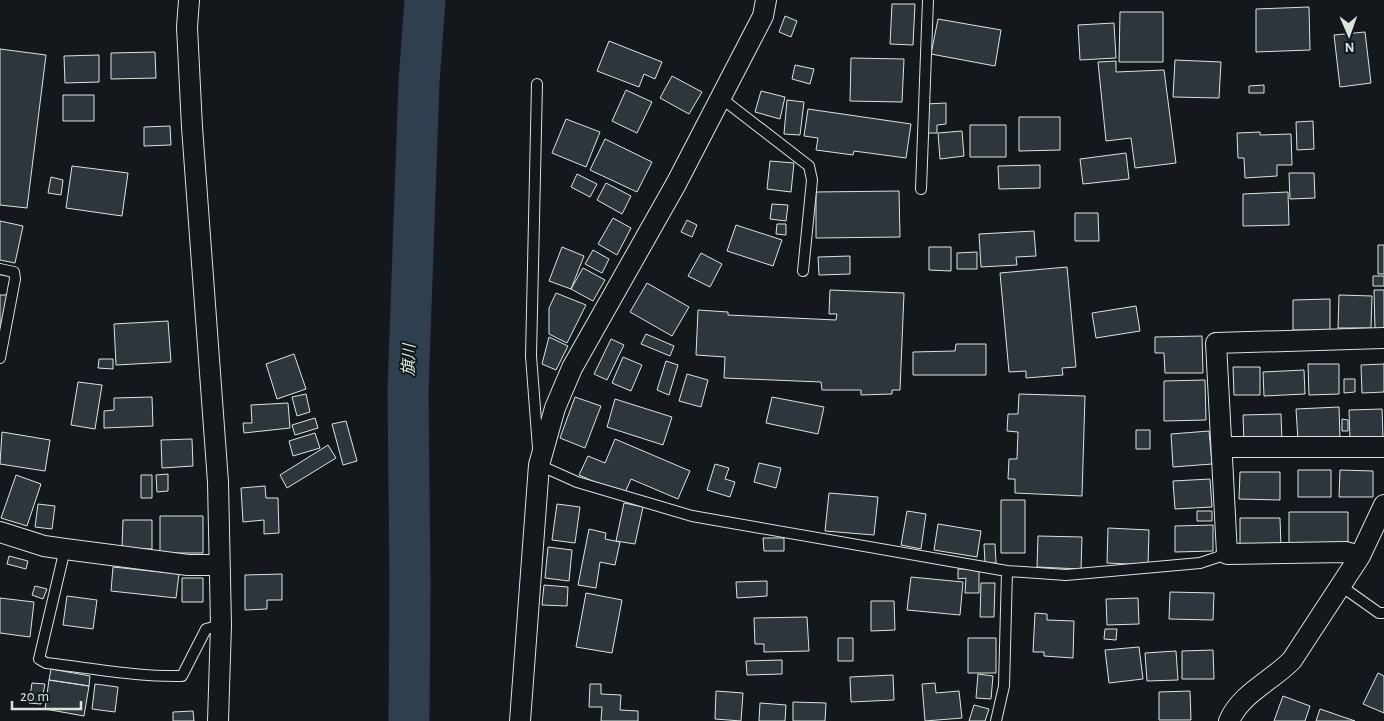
<svg xmlns="http://www.w3.org/2000/svg" width="1384" height="721" font-family="'Alegreya Sans','Noto Sans JP',sans-serif">
	<rect width="100%" height="100%" fill="#14181c"/>
	<g fill="none" stroke-linecap="round" stroke-linejoin="round">
		<!-- river -->
		<path stroke="#2f3f4d" stroke-width="41" d="M409,721L410,583L408,391L419,82L425,0"/>
	</g>
	<!-- building -->
	<path fill="#2c363c" stroke="#d8e6dc" d="M892,4H915L913,45L890,44Z
		M1309,7L1310,50L1256,52V9Z
		M1120,12H1163V62H1119Z
		M785,16L797,21L791,37L779,32Z
		M938,19L1001,30L995,66L931,54Z
		M1114,23L1116,58L1080,60L1078,25Z
		M1365,32L1371,83L1340,87L1334,35Z
		M609,41L662,62L655,79L644,74L639,87L597,71Z
		M0,49L46,55L27,208L0,205Z
		M155,52L156,78L111,79V53Z
		M99,55V82L65,83L64,56Z
		M851,58L904,59L902,102L850,101Z
		M1175,60L1221,62L1219,98L1173,97Z
		M1116,61V72L1164,70L1176,163L1135,168L1131,138L1106,141L1098,62Z
		M795,65L814,69L810,84L792,79Z
		M672,76L702,92L689,114L660,98Z
		M1264,85V93H1249V86Z
		M626,90L652,102L637,133L612,121Z
		M761,91L785,97L780,119L755,112Z
		M63,95H94V121H63Z
		M787,100L804,102L800,135L784,134Z
		M946,103V124L937,125V133H927L926,104Z
		M808,109L911,124L906,158L854,151L853,155L816,150L818,138L804,136Z
		M1019,117H1060V150L1019,151Z
		M566,119L600,132L586,167L552,153Z
		M1313,121L1314,149L1297,150L1296,122Z
		M970,125H1006V157H970Z
		M170,126L171,145L144,146V127Z
		M962,131L964,156L940,159L938,133Z
		M1260,132V135L1291,134L1292,165H1277V176L1245,178L1244,158H1238L1237,133Z
		M605,139L652,162L637,192L590,170Z
		M1126,153L1129,179L1083,184L1080,159Z
		M770,161L794,163L791,192L767,189Z
		M1040,165V188L999,189L998,166Z
		M72,166L128,173L122,216L66,208Z
		M1289,173H1314L1315,198L1290,199Z
		M577,174L597,184L590,197L571,187Z
		M51,177L63,180L61,195L48,193Z
		M606,183L631,196L622,214L597,200Z
		M899,191L900,237L816,238V192Z
		M1288,192L1289,225L1243,226V194Z
		M772,204L788,205L786,221L770,219Z
		M1075,213H1098L1099,241H1075Z
		M613,218L631,228L617,255L598,244Z
		M687,220L697,225L692,237L681,232Z
		M0,221L23,226L15,263L0,260Z
		M777,224H786V235L776,234Z
		M736,225L782,240L773,266L727,251Z
		M1034,231L1036,256L1016,257L1017,265L981,267L979,234Z
		M1378,245H1384V274H1378Z
		M562,247L584,256L571,289L549,281Z
		M929,247H951V271L929,270Z
		M593,250L609,259L602,273L585,264Z
		M977,252V269H957V253Z
		M701,253L722,264L710,287L688,276Z
		M850,256V274L819,275L818,257Z
		M1067,267L1076,367L1062,368L1063,375L1026,378V371L1009,372L1000,273Z
		M583,268L605,280L593,301L571,289Z
		M1373,276H1384V286H1373Z
		M647,283L689,307L672,336L630,312Z
		M830,290L904,293L900,390H892V394L861,395V390H822L821,382L724,378L725,357L696,355L698,310L728,312V315L836,320L837,314H829Z
		M1374,290H1384V329H1375Z
		M556,293L586,305L567,343L549,334V308Z
		M0,295H7L4,323H0Z
		M1339,295L1372,296L1371,328H1338Z
		M1330,299V330H1293V300Z
		M1136,306L1140,331L1096,338L1092,313Z
		M168,321L171,362L116,365L114,324Z
		M646,334L674,346L670,356L641,344Z
		M1202,336L1203,373H1165L1164,353H1155V337Z
		M549,337L568,346L556,370L542,364Z
		M611,339L624,345L607,380L594,374Z
		M956,344H986V375H913V352L955,351Z
		M294,354L306,389L277,399L266,364Z
		M623,357L642,365L631,391L612,383Z
		M99,359H113V369L98,368Z
		M666,361L678,365L669,395L657,390Z
		M1308,364H1339V394L1309,395Z
		M1384,364V392L1362,393L1361,365Z
		M1233,367H1260V395H1234Z
		M1304,370L1305,394L1264,396L1263,372Z
		M687,374L708,380L701,407L679,401Z
		M1344,379H1355V392L1344,393Z
		M1205,380L1206,420L1164,421V381Z
		M78,382L102,385L95,429L71,425Z
		M306,394L310,412L297,416L292,397Z
		M1019,394L1085,396L1082,496L1015,493V479H1008L1009,459H1017L1018,432L1007,431L1008,414H1018Z
		M152,397L153,426L104,428V411L114,410V398Z
		M575,397L601,406L585,448L560,438Z
		M772,397L824,407L818,434L766,423Z
		M615,399L672,417L663,445L607,427Z
		M288,403L290,428L244,433L243,423H252L251,405Z
		M1339,407L1340,439L1298,441L1296,409Z
		M1382,409L1383,438L1350,439L1349,410Z
		M1281,414L1282,443L1244,444L1243,415Z
		M315,418L318,428L295,435L292,425Z
		M1342,419L1348,420V431H1342Z
		M346,421L357,461L343,465L332,424Z
		M1136,430H1150V449H1136Z
		M1209,431L1212,464L1173,467L1171,434Z
		M2,432L50,440L45,471L0,464Z
		M315,433L320,448L293,456L289,441Z
		M192,439L193,466L162,468L161,440Z
		M615,439L690,471L678,499L631,479L624,495L579,475L588,456L605,463Z
		M328,445L336,458L287,488L280,475Z
		M759,463L781,468L776,488L754,482Z
		M715,464L729,468L725,479L735,482L730,497L707,490Z
		M1298,470H1331V497H1298Z
		M1340,470L1373,471V497H1339Z
		M1240,472H1280V500L1239,499Z
		M168,474V491L157,492L156,475Z
		M16,475L41,484L27,526L1,518Z
		M141,475H152V498H141Z
		M1210,479L1212,507L1175,509L1173,481Z
		M265,486L266,498H278L279,533L264,534V520L243,522L241,488Z
		M829,493L878,497L874,535L825,531Z
		M1001,500H1025V553H1001Z
		M624,503L643,507L635,544L616,541Z
		M38,504L55,506L52,529L35,527Z
		M557,504L580,507L575,543L552,540Z
		M907,511L926,514L921,549L901,545Z
		M1197,511H1212V521H1197Z
		M1289,512H1348V543L1289,544Z
		M160,516H203V553H160Z
		M1240,518H1280L1281,548H1240Z
		M123,520H152V549L122,548Z
		M938,524L981,531L977,557L934,550Z
		M1213,525V551L1175,552V526Z
		M1108,528L1149,530L1148,565L1107,563Z
		M589,529L606,533L605,539L620,542L615,565L600,562L596,588L578,585Z
		M1038,536L1082,537L1081,569L1037,567Z
		M763,538H784V551H764Z
		M984,544H995L996,563H985Z
		M548,547L572,550L569,581L545,578Z
		M9,556L28,561L26,569L7,564Z
		M113,567L179,574L176,598L111,591Z
		M958,569H979V593H965L966,578L958,579Z
		M282,574V600H267V609L245,610V575Z
		M911,577L963,582L960,615L907,610Z
		M182,578H203V602H182Z
		M767,581V596L737,598L736,582Z
		M981,583H995L994,617H980Z
		M544,585L568,587L567,606L542,605Z
		M35,586L47,589L43,599L32,595Z
		M1170,592L1214,593L1213,620L1169,619Z
		M586,593L622,600L612,653L576,647Z
		M67,596L97,600L93,629L63,625Z
		M0,598L34,602L30,637L0,633Z
		M1138,598L1139,624L1107,625L1106,599Z
		M871,601H894L895,630L871,631Z
		M1035,613L1047,614V620L1074,621L1073,658L1044,656V652H1033Z
		M807,617L809,651L764,652V644H755L754,618Z
		M1105,629H1117L1116,640L1104,639Z
		M838,638H853V661H838Z
		M968,638H996V673H968Z
		M1139,647L1143,679L1109,683L1105,650Z
		M1213,650L1214,679H1182V651Z
		M1176,651L1178,680L1147,681L1145,653Z
		M782,660V674L747,675L746,661Z
		M51,669L90,676L89,686L49,680Z
		M1378,673L1384,676V713L1363,704Z
		M978,674L993,676L991,699L976,698Z
		M893,675L894,700L851,702L850,677Z
		M49,680L89,686L84,716L45,709Z
		M32,683L45,684L41,704L29,703Z
		M935,683L936,693L959,691L962,718L925,721L922,684Z
		M95,684L118,687L115,712L92,709Z
		M590,684H601V694L621,695L620,710L638,711V721H601L602,707H589Z
		M716,691L743,693L741,721L715,719Z
		M1190,691L1191,720H1159V692Z
		M1283,696L1310,706L1305,721H1274Z
		M793,702L826,703L825,721H793Z
		M760,703L786,705L785,721H759Z
		M974,705L989,709L985,721H969Z
		M1320,709L1355,721H1316Z
		M193,711L194,721H173V712Z"/>
	<g fill="none" stroke-linecap="round" stroke-linejoin="round">
		<!-- service casing -->
		<g stroke="#d8e6dc" stroke-width="12">
			<path id="service" d="M537,84L531,356L538,448
				M721,98L809,166L812,180L803,271
				M921,189L928,0
				M0,269L14,272L15,279L0,358
				M539,462V465L577,482L692,516L1007,571L1066,575L1200,563L1227,554
				M65,549L39,659L46,663C91,668 137,677 182,676L206,629L221,625
				M1341,586L1379,613H1384
				M996,721L1004,686L1007,571"/>
		</g>
		<!-- minor casing -->
		<g stroke="#d8e6dc" stroke-width="22">
			<path id="minor" d="M189,0L187,27L192,127L218,482L221,625L218,721
				M1222,447H1384
				M0,532L44,546L65,549L188,565H219
				M1360,556L1346,552L1227,554L1216,343L1384,338
				M520,721L539,465L555,408L572,368L676,184L763,16L766,0
				M1229,721C1241,693 1272,681 1292,660L1360,556L1384,505"/>
		</g>
		<!-- service -->
		<use href="#service" stroke="#14181c" stroke-width="10"/>
		<!-- minor -->
		<use href="#minor" stroke="#14181c" stroke-width="20"/>
	</g>
	<g text-anchor="middle" dominant-baseline="central" stroke-width="4" stroke-linejoin="round" paint-order="stroke">
		<!-- water labels -->
		<g font-size="16" font-style="italic" fill="#d8e6dc" stroke="#14181c">
			<text transform="translate(409 360) rotate(-88)">旗川</text>
		</g>
	</g>
	<!-- north arrow -->
	<g transform="translate(1349 35) rotate(178)" stroke="#14181c" stroke-width="4" paint-order="stroke">
	<path d="M0-4L9 19L0 12L-9 19Z" fill="#d8e6dc"/>
	<text y="-8" font-size="14" font-weight="bold" text-anchor="middle" fill="#d8e6dc">N</text>
	</g>
	<!-- scale -->
	<path d="M12 701v8h69v-8" fill="none" stroke="#d8e6dc" stroke-width="2.5"/>
	<text x="20" y="701" font-size="15" fill="#d8e6dc" stroke="#14181c" stroke-width="4" paint-order="stroke">20 m</text>
</svg>
